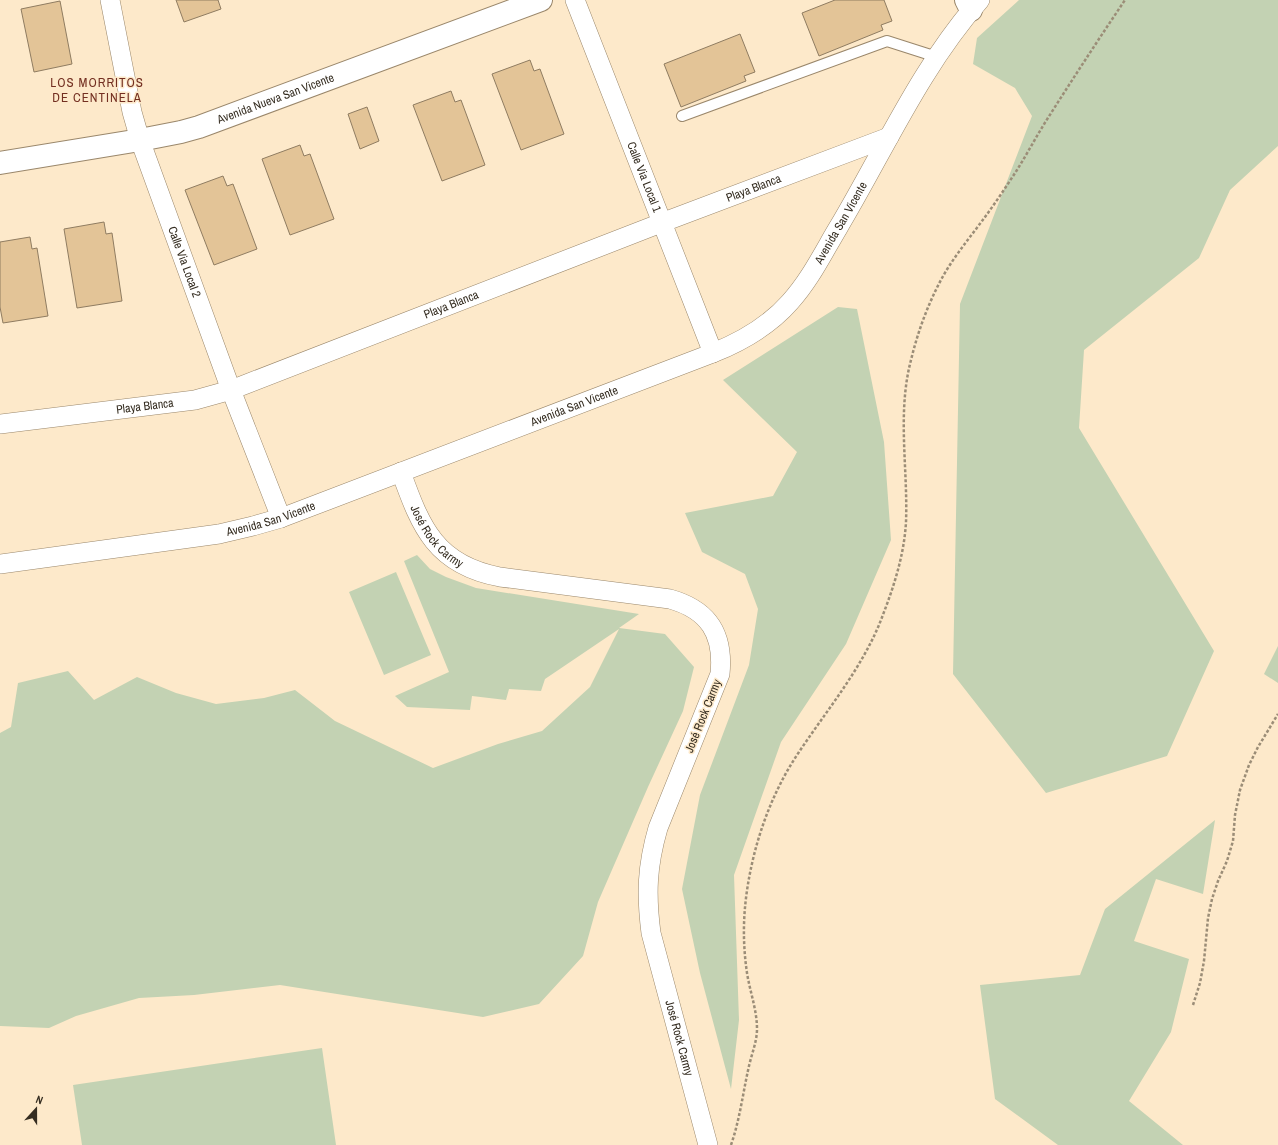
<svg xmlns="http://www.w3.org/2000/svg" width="1278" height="1145" font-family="'Archivo Narrow',sans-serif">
	<rect width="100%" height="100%" fill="#fde9ca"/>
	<!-- green -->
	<path fill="#c3d2b3" d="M1019,0H1278V146L1230,190L1199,258L1084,350L1079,428L1214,651L1167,756L1046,793L953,674L960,304L1032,116L1015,88L973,64L977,38Z
		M838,307L857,309L884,442L891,540L846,644L781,742L734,875L739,1020L731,1089L700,973L682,889L700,795L749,665L758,609L745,574L702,552L685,513L773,496L797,452L723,380Z
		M417,555L430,569L446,577L476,588L639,614L619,628L665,634L694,667L683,711L648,787L598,902L583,956L539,1004L483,1017L280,985L194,995L139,998L76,1016L49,1028L0,1026V733L11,727L18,683L68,671L94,700L137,677L176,693L216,704L264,698L295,690L335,721L433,768L498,744L542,731L590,687L619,629L545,679L541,691L509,689L506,700L472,696L470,710L407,707L395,696L449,672L404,561Z
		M396,572L431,655L384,675L349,592Z
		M1278,646V683L1264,674Z
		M1215,820L1203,894L1156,879L1134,941L1189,959L1171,1032L1129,1101L1183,1145H1058L995,1099L980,985L1080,975L1105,909Z
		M322,1048L336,1145H82L73,1085Z"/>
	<!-- building -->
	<path fill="#e3c497" stroke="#8f7c61" d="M176,0H218L221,9L184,22Z
		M835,0H884L892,21L881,25L883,30L819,56L802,13Z
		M60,1L72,64L34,72L21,9Z
		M740,34L755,72L744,76L746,81L681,107L664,64Z
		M530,60L534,71L540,69L564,134L521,150L492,74Z
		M451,91L455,102L461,100L485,165L442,181L413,105Z
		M367,107L379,141L360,149L348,114Z
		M300,145L304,156L310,154L334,219L290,235L262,159Z
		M223,176L227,186L233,184L257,249L214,265L185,190Z
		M104,222L106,234L112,233L122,301L77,308L64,229Z
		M30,237L32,249L37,248L48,316L3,323L0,307V242Z"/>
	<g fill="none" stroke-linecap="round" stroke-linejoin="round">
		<!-- service casing -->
		<g stroke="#9a876b" stroke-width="12">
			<path id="service" d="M682,116L887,41L937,57"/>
		</g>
		<!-- minor casing -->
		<g stroke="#9a876b" stroke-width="20">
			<g id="minor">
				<path id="s1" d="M110,0L132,112L140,140L231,390L281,518"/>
				<path id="s2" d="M575,0L713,353"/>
				<path id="s3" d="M0,424L195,400L231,390L661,223L889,137"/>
				<path id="s4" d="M401,472C421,528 436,565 500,577L670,599C709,610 724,634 720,674L658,828C647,866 646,894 651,933L708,1145"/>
				<path id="s5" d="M0,564L219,534L253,526L281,518L713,353C743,341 769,326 790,302C810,280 823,253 838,228C884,151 920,68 980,0"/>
			</g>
		</g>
		<!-- tertiary casing -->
		<g stroke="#9a876b" stroke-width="24">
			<g id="tertiary">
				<path d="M966,0L971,10"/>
				<path id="s6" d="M0,163L140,140L181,132L199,127L541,0"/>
			</g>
		</g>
		<!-- path -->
		<path stroke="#9b8d77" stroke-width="2.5" stroke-dasharray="3 2" stroke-linecap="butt" d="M1193,1005L1200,983L1204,961L1208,918L1212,899L1218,881L1227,861L1233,841L1235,815L1240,790L1249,765L1258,747L1278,714
			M731,1145C740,1119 743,1092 749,1066C752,1053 757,1041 757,1029C757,1010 750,992 747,973C741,932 744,896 754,855C763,819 778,783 799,752C827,710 859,672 879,625C892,592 904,558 906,522C908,468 897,413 911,360C918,331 928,304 942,278C953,258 968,240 982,221C994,205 1006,187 1017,170C1027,154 1036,137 1046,121C1072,80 1098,40 1125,0"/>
		<!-- service -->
		<use href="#service" stroke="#fff" stroke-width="10"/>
		<!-- minor -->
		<use href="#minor" stroke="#fff" stroke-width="19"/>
		<!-- tertiary -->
		<use href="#tertiary" stroke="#fff" stroke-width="22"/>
	</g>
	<g text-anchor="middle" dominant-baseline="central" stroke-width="3" stroke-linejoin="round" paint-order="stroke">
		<!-- street labels -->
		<g font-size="12" fill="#352d21" stroke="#fde9ca">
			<text stroke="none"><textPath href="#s6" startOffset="284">Avenida Nueva San Vicente</textPath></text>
			<text stroke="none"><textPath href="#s2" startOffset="190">Calle Via Local 1</textPath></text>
			<text stroke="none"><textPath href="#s3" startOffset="794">Playa Blanca</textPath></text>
			<text stroke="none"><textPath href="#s5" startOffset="935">Avenida San Vicente</textPath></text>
			<text stroke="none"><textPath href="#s1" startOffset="273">Calle Via Local 2</textPath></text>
			<text stroke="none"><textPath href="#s3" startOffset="470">Playa Blanca</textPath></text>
			<text stroke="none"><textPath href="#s3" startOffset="146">Playa Blanca</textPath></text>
			<text stroke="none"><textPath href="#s5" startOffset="599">Avenida San Vicente</textPath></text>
			<text stroke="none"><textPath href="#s5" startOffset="275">Avenida San Vicente</textPath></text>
			<text stroke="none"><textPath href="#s4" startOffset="75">José Rock Carmy</textPath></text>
			<text transform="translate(703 716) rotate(-68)">José Rock Carmy</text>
			<text stroke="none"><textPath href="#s4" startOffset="806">José Rock Carmy</textPath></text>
		</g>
		<!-- neighbourhood labels -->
		<g font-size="13" letter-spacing="1" fill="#732f21" stroke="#fde9ca">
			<text x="97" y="82">LOS MORRITOS<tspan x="97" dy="15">DE CENTINELA</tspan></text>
		</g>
	</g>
	<!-- north arrow -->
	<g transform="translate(36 1109) rotate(21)" stroke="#fde9ca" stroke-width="3" paint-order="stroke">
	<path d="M0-3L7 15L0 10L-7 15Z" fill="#352d21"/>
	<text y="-6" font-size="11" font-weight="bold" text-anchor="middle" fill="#352d21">N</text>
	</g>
</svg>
